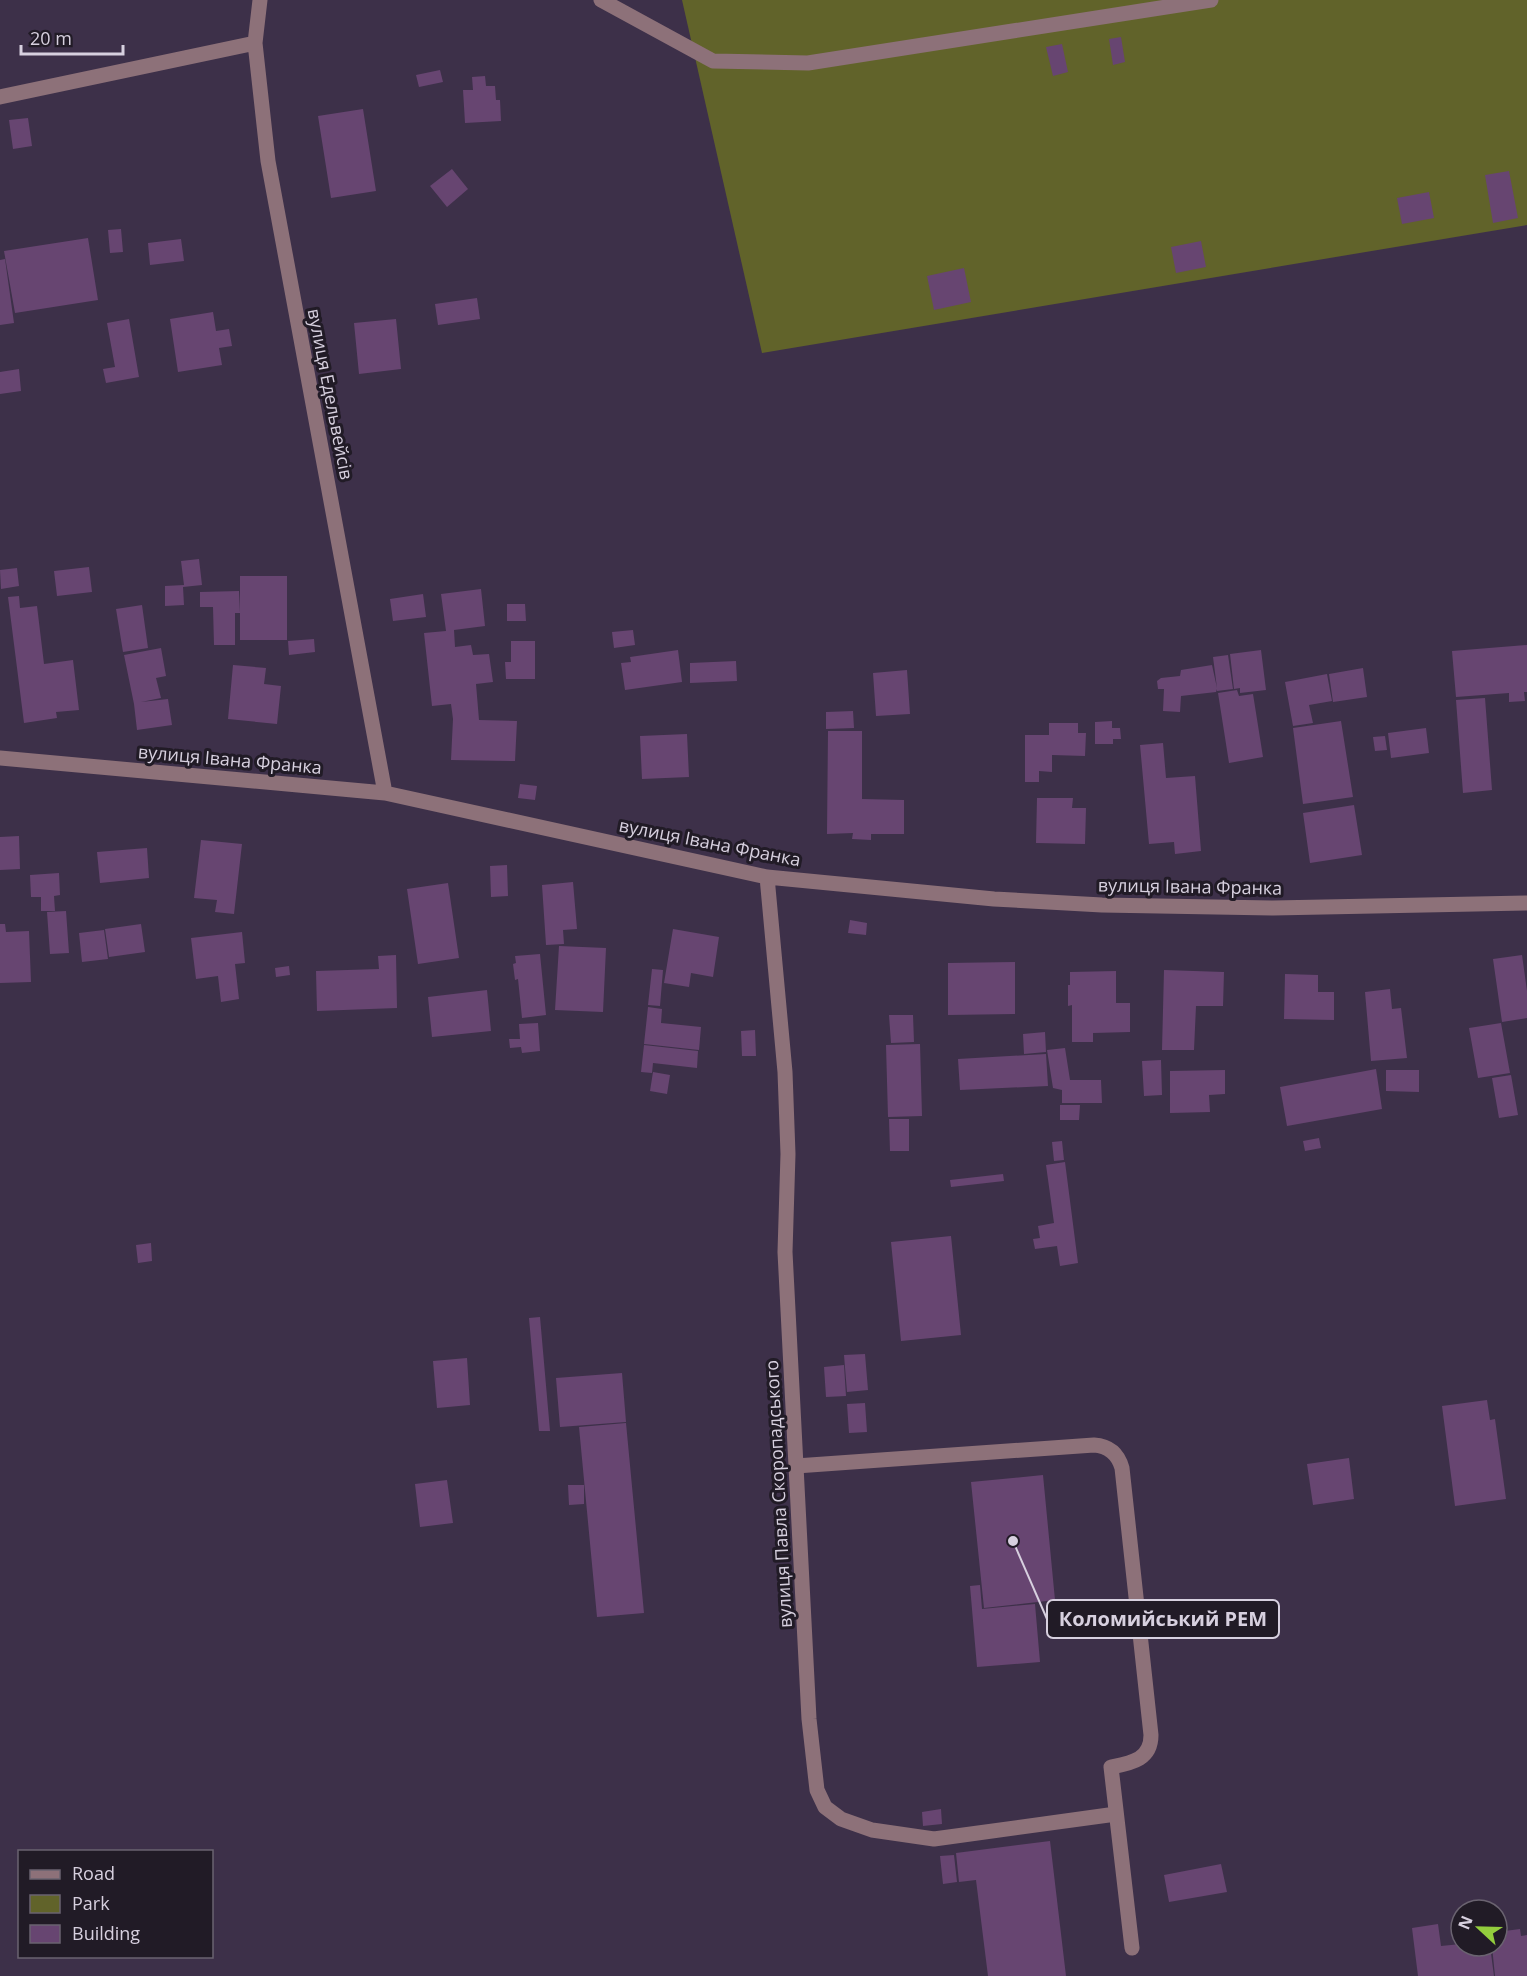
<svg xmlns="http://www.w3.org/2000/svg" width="1527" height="1976" font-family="'Open Sans',sans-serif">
	<rect width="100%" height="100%" fill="#3d3049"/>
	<!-- green -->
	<path fill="#61632a" d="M682,0H1527V225L762,353Z"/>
	<!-- building -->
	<path fill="#674571" d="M1121,37L1125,62L1113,65L1109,39Z
		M1062,44L1068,72L1053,76L1046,47Z
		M440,70L443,82L419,87L416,75Z
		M485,76L486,86H495L496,100H500L501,121L465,123L463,90H473L472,77Z
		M363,109L376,191L331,198L318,116Z
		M28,118L32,146L13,149L9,120Z
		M452,169L468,189L447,207L430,186Z
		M1509,171L1518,218L1493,223L1485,175Z
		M1429,192L1434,218L1402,224L1397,198Z
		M121,229L123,252L110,253L108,230Z
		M88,238L98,300L15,313L4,251Z
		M181,239L184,261L150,265L148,243Z
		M1201,241L1206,267L1176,273L1171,247Z
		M5,259L14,323L0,325V260Z
		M964,268L971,302L934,310L927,276Z
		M477,298L480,319L438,325L435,304Z
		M213,312L216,331L229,329L232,346L219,348L222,365L178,372L170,319Z
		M129,319L139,377L106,383L103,369L115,367L107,323Z
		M396,319L401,369L359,374L354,323Z
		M19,369L21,391L0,394V372Z
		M199,559L202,585L183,587L184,605L165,606V586L184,585L181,561Z
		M89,567L92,592L57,596L54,571Z
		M17,568L19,586L1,589L0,570Z
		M240,576H287V640H240Z
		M481,589L485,626L454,630L455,647L471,645L473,655L489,654L493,682L476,684L479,720L517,721L515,761L451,760L453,719L451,704L432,706L424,633L446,631L441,594Z
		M239,591L240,613H235V645H214L213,607H200V592Z
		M423,594L426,617L393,621L390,599Z
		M19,596L20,608L37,606L44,664L73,660L79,710L56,712L57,718L24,723L8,597Z
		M507,604H525L526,621H507Z
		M142,605L148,648L123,652L116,609Z
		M633,630L635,645L614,648L612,632Z
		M314,639L315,652L289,655L288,641Z
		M511,641H535V679H506L505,662H511Z
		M1527,645V692H1524L1525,701L1509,702V693L1456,697L1452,651Z
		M161,648L166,676L156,678L161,698L141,702L168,699L172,725L137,730L134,704L124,655Z
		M678,650L682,682L625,690L621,663L631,662L630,657Z
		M1261,650L1266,690L1240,693V688L1234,689L1230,654Z
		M1228,655L1233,689L1217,691V689L1216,692L1181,696L1180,712L1163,711L1164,689H1158L1157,681L1161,678L1180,676L1181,670L1212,665L1217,688L1213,657Z
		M736,661L737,681L690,683V663Z
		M233,665L266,668L264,684L281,686L277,724L228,719Z
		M1363,668L1367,697L1333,702L1329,674Z
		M907,670L910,714L876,716L873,673Z
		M1327,674L1332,701L1309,705L1313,723L1293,726L1285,682Z
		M1237,690L1239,696L1253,694L1263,757L1229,763L1218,693Z
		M1485,698L1492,790L1463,793L1456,700Z
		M853,711L854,728L826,729V712Z
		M1112,721V728H1120L1121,739H1113V744H1095V722Z
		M1341,721L1353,797L1303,804L1293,728Z
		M1049,723H1078V733H1086L1085,756L1052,755V772L1039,771V782H1025V735H1049Z
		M1426,728L1429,753L1391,758L1388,733Z
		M828,731H862V799L904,800V834H871V840L852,839L853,833L827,834Z
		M687,734L689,777L642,779L640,736Z
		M1385,736L1387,750L1375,751L1373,737Z
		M1163,743L1166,778L1195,776L1201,851L1175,854L1174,842L1149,844L1140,745Z
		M520,784L537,786L535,800L518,798Z
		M1037,798H1073L1072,808H1086L1085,844L1036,843Z
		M1354,805L1362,855L1310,863L1303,813Z
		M19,836L20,869L0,870V837Z
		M201,840L242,844L234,914L215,912L217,900L194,898Z
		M147,848L149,878L100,883L97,852Z
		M507,865L508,896L491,897L490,866Z
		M59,873L60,895L54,896L55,911H41V897H31L30,875Z
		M573,882L577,929L563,930L564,944L546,945L542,885Z
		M448,883L459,958L418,964L407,889Z
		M66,911L69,953L50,954L47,912Z
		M850,920L867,923L866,935L848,933Z
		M0,924H5L6,932L29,931L31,982L0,983Z
		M141,924L145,952L109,957L105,929Z
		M673,929L719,937L713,977L691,973L689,987L664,983Z
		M104,930L108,959L82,962L79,933Z
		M242,932L245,963L235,964L239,999L221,1002L218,976L196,979L191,938Z
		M559,946L606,948L603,1012L555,1010Z
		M540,954L546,1015L522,1018L518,979L515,980L513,964L516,963L515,956Z
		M396,955L397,1008L317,1011L316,971L379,969L378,956Z
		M1522,955L1527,991V1018L1502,1022L1493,959Z
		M1015,962V1014L948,1015V963Z
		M289,966L290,975L276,977L275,968Z
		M652,969L663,970L660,1006L648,1005Z
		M1164,970L1224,972L1223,1006H1196L1194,1050H1162Z
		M1116,971V1003H1130V1032L1093,1033V1042H1072V1005L1068,1006V985H1070V972Z
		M1285,974L1318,975V992H1334V1020L1284,1019Z
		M1390,989L1392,1009L1401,1008L1407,1058L1371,1061L1365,992Z
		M487,990L491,1031L432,1037L428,997Z
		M648,1007L662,1009L661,1023L701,1027L699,1050L644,1044Z
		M889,1015H913L914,1042L891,1043Z
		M538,1023L540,1051L522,1053L521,1047L510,1048L509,1039H520L519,1024Z
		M1501,1023L1510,1073L1478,1078L1469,1028Z
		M755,1030L756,1056H742L741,1031Z
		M1045,1032L1046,1052L1024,1054L1023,1034Z
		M920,1044L922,1116L888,1117L886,1045Z
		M644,1045L698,1051L697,1068L653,1063L652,1073L641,1072Z
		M1065,1048L1070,1080H1101L1102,1103H1062V1090L1053,1088L1047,1050Z
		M1046,1054L1048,1086L960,1090L958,1059Z
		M1161,1060L1162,1095L1144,1096L1142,1061Z
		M1376,1069L1382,1109L1287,1126L1280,1087Z
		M1225,1070V1094L1209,1095L1210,1112L1170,1113V1071Z
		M1386,1070H1419V1092L1386,1091Z
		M653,1072L670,1075L667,1094L650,1091Z
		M1511,1075L1518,1115L1499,1118L1492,1078Z
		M1060,1105H1080L1079,1120H1060Z
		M889,1119H909V1151H890Z
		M1319,1138L1321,1148L1305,1151L1303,1141Z
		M1062,1141L1064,1160L1054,1161L1052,1142Z
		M1065,1162L1078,1263L1060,1266L1057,1246L1035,1249L1033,1239L1040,1238L1038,1226L1054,1223L1046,1165Z
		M1003,1174L1004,1181L951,1187L950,1180Z
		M951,1236L961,1335L901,1341L891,1242Z
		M151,1243L152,1261L138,1263L136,1245Z
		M540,1317L550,1431H539L529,1318Z
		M865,1354L868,1390L847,1392L844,1355Z
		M467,1358L470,1405L437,1408L433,1361Z
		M844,1365L846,1396L826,1397L824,1367Z
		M622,1373L626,1422L560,1427L556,1378Z
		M1487,1400L1490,1420L1495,1419L1506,1499L1455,1506L1442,1406Z
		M865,1403L867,1432L849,1433L847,1404Z
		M626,1423L644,1613L597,1617L579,1427Z
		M1349,1458L1354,1499L1313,1505L1307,1464Z
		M1043,1475L1055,1600L984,1608L971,1482Z
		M447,1480L453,1523L420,1527L415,1484Z
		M568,1485H584V1504L569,1505Z
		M980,1585L982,1609L1035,1604L1040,1662L977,1667L970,1586Z
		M941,1809L942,1824L923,1826L922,1812Z
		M1050,1841L1066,1976H988L976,1880L959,1882L956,1853Z
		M954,1855L957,1882L943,1884L940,1856Z
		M1221,1864L1227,1892L1169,1902L1164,1875Z
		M1438,1924L1441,1946L1461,1944V1946H1490L1494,1976H1418L1412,1928Z
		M1520,1929L1521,1936L1527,1935V1976H1495L1492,1946H1497V1932Z"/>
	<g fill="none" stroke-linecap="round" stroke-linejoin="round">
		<!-- minor -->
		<path stroke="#8d7179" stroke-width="15" d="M260,0L255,43L268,161L385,793
			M601,0L713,61L808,63L1211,0
			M0,97L255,43
			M0,758L385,793L767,877L994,899L1102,905L1273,908L1527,903
			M767,877L785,1072L788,1154L785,1252L809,1719L817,1790L825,1807L841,1819L872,1830L934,1839L1116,1814
			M796,1466L1094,1445C1109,1446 1118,1454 1122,1468L1151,1735C1151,1760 1131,1763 1111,1767L1132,1948"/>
	</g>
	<g text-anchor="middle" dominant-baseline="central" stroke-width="6" stroke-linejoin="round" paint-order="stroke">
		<!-- street labels -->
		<g font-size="18" fill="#d7d0df" stroke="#211b26">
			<text transform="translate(331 394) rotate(79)">вулиця Едельвейсів</text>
			<text transform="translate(230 759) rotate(5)">вулиця Івана Франка</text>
			<text transform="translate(710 842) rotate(11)">вулиця Івана Франка</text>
			<text transform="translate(1190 886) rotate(1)">вулиця Івана Франка</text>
			<text transform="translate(778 1494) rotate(-93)">вулиця Павла Скоропадського</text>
		</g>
	</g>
	<!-- callouts -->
	<path fill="none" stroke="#d7d0df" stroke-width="2" d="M1013 1541L1047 1619"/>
	<circle fill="#d7d0df" stroke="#211b26" stroke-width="2" cx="1013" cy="1541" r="6"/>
	<rect fill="#211b26" stroke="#d7d0df" stroke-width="2" x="1047" y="1600" width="232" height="38" rx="6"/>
	<g font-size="20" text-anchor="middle" font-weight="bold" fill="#d7d0df">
		<text x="1163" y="1626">Коломийський РЕМ</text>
	</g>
	<!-- legend -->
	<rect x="18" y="1850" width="195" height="108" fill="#211b26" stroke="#6a6370" stroke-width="1.5"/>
	<rect x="30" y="1870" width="30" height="9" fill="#8d7179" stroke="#6a6370" stroke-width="1.5"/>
	<text x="72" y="1880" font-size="18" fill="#d7d0df">Road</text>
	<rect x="30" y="1895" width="30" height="18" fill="#61632a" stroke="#6a6370" stroke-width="1.5"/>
	<text x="72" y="1910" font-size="18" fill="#d7d0df">Park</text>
	<rect x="30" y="1925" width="30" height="18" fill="#674571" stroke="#6a6370" stroke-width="1.5"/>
	<text x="72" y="1940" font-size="18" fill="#d7d0df">Building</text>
	<!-- north arrow -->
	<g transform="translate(1479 1928) rotate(292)"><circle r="28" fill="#211b26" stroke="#6a6370" stroke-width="1.5"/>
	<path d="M0-4.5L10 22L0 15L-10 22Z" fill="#93cd3d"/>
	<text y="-9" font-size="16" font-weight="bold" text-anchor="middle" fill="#d7d0df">N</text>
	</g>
	<!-- scale -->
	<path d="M21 45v9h102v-9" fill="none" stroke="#d7d0df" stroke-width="3"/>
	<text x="30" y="45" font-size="18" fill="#d7d0df" stroke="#211b26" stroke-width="4.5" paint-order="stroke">20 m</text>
</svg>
